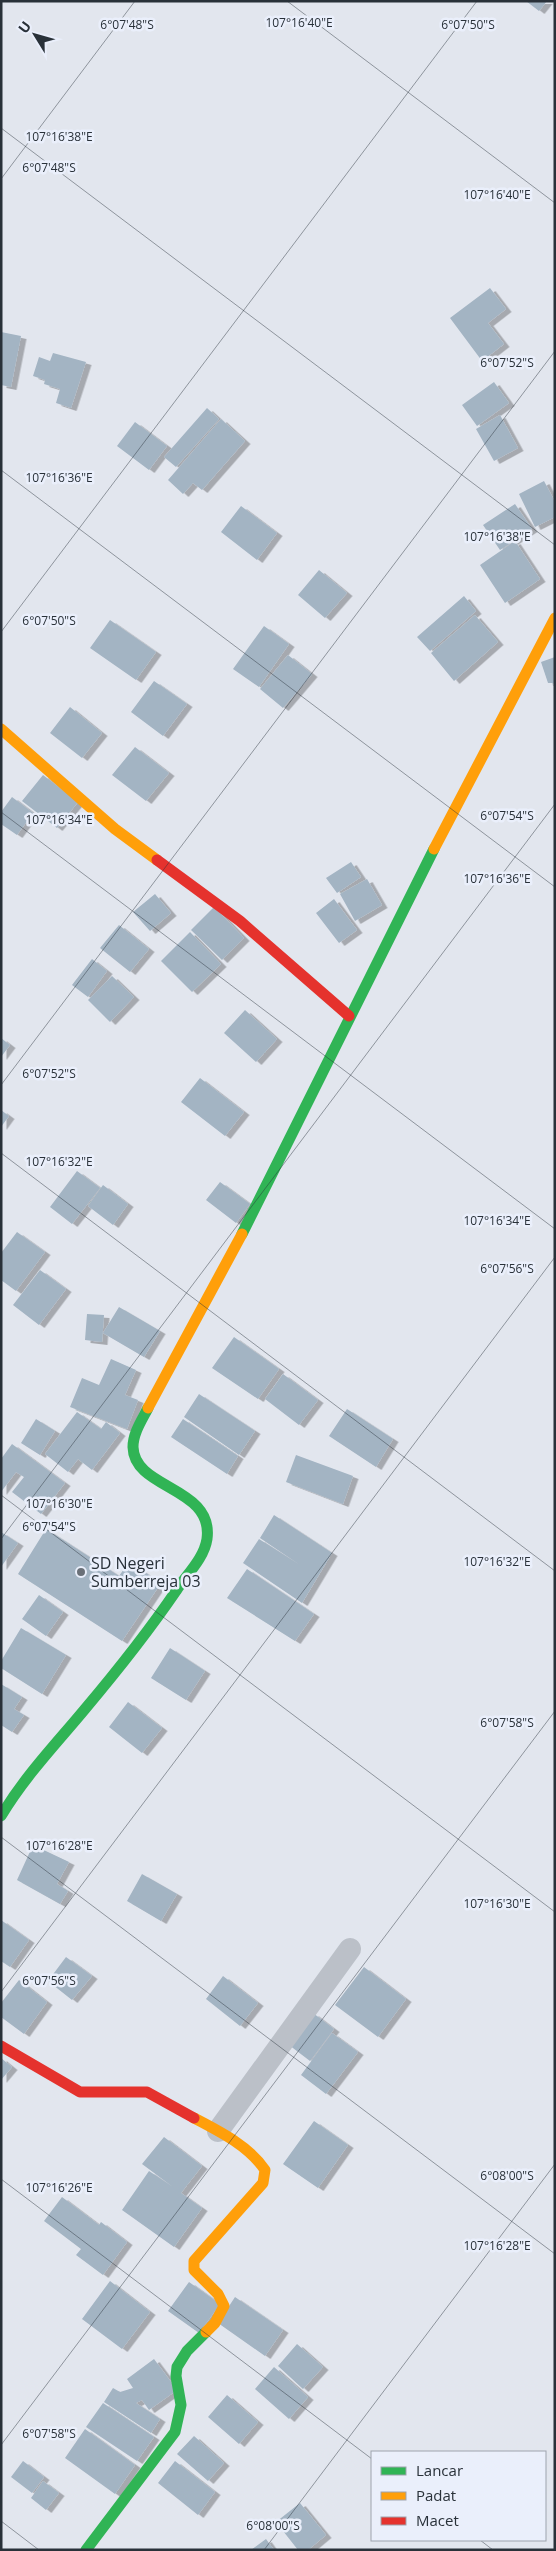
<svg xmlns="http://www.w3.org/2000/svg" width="556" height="2551" font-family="'Open Sans',sans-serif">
	<defs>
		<filter id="shadow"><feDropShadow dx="5.5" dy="3" stdDeviation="0" flood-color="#0004"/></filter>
	</defs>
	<rect width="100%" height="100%" fill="#e2e6ee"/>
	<!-- building -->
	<path fill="#a3b4c3" filter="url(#shadow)" d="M526,1H547L539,11Z
		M490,288L506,309L488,323L504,344L482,361L450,318Z
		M1,332L21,336L11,387L1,385Z
		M53,353L86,362L71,408L56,403L60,389L44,384L45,380L33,376L39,357L50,361Z
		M494,382L509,403L477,426L462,405Z
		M207,408L219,419L176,467L164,457Z
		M500,415L518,448L494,461L476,429Z
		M221,419L245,441L202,490L193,483L183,494L168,480Z
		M135,422L167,446L149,470L117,446Z
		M544,481L555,502V517L535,527L519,494Z
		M515,504L532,529L500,550L483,525Z
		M241,506L277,533L257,560L221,532Z
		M515,541L540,579L505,603L480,565Z
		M319,570L347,593L325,618L298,595Z
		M464,596L476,611L430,651L417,637Z
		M475,615L498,642L454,681L431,653Z
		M110,620L156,652L136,680L90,648Z
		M264,626L289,644L259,687L233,669Z
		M288,655L312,674L283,708L260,689Z
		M555,657V686L553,683H548L541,662Z
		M154,681L187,704L163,736L131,712Z
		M70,707L102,733L82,758L50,733Z
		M135,747L169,773L146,801L112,775Z
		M43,775L78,802L57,828L22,801Z
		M12,797L33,813L17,835L1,824V812Z
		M351,862L361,877L337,893L326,878Z
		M367,879L382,905L355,921L340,894Z
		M155,894L171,913L150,931L133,912Z
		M334,899L357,930L339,943L316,913Z
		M214,907L244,938L222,960L191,930Z
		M119,925L149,949L130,972L100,948Z
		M190,932L221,964L192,992L161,961Z
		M92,959L107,971L88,997L72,985Z
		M112,976L134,997L110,1022L88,1000Z
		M245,1010L277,1039L256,1062L224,1033Z
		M1,1038L10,1045L1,1057Z
		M200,1078L244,1112L225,1136L181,1102Z
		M1,1110L9,1116L1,1127Z
		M77,1171L100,1188L72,1224L50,1207Z
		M220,1182L250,1204L236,1223L206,1200Z
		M103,1185L128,1204L113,1225L88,1206Z
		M17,1232L45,1252L16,1291L1,1280V1253Z
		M40,1270L66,1289L39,1325L13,1305Z
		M119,1307L160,1331L144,1357L103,1333Z
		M87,1314L104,1315L102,1342L85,1340Z
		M234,1337L279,1369L258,1399L212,1368Z
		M111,1359L136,1370L125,1395L138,1400L127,1429L70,1407L82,1378L99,1385Z
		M283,1374L318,1400L299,1425L265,1399Z
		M199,1394L255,1431L239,1455L184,1417Z
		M347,1409L393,1439L376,1467L329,1436Z
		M77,1412L101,1429L106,1422L120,1433L92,1470L78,1459L68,1472L45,1454Z
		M36,1419L55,1431L40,1455L21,1443Z
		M183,1419L238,1456L227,1474L171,1437Z
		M12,1444L65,1483L41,1514L12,1492L24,1477L16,1472L1,1492V1459Z
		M296,1455L353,1476L343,1504L286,1482Z
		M274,1515L332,1553L302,1603L243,1563L259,1539L300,1565L260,1538Z
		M46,1529L119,1576L129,1562L161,1583L122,1641L18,1574Z
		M1,1532L18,1543L1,1567Z
		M247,1569L314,1614L295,1641L227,1598Z
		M39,1595L63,1612L46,1636L22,1619Z
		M21,1628L66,1655L42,1694L1,1668V1661Z
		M170,1648L205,1671L186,1700L151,1678Z
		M1,1684L22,1697L14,1709L24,1715L12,1732L1,1725Z
		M128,1702L162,1728L142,1753L109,1727Z
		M33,1845L69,1862L57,1884L68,1891L60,1904L17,1880Z
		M142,1874L177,1894L161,1921L127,1901Z
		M1,1920L29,1940L10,1967L1,1961Z
		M66,1957L92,1976L72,2000L48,1981Z
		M364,1967L406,1999L378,2037L335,2005Z
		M223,1976L258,2003L240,2026L206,1999Z
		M19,1980L47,2002L24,2034L1,2017V2003Z
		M313,2013L334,2029L310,2061L289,2045Z
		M332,2033L358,2052L326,2094L301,2075Z
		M1,2058L12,2067L1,2080Z
		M314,2121L348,2145L318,2188L283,2164Z
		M164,2137L202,2166L181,2193L202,2208L174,2247L122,2210L149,2171L173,2187L142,2164Z
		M62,2197L99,2225L101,2222L127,2242L103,2275L76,2255L81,2249L44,2221Z
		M110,2281L150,2312L122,2349L82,2319Z
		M189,2282L220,2304L199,2333L168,2311Z
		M235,2297L283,2330L265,2356L218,2323Z
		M297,2344L323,2367L303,2389L278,2366Z
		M154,2359L177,2390L149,2410L142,2400L136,2403L160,2419L151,2433L104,2402L113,2388L120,2392L133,2388L127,2379Z
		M274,2367L308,2397L289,2419L255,2389Z
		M227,2395L258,2422L239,2444L208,2417Z
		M103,2403L154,2437L137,2461L86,2427Z
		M85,2429L135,2465L115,2494L65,2458Z
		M194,2436L224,2463L208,2481L177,2454Z
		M23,2461L44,2477L32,2493L11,2477Z
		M175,2461L215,2492L198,2515L158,2483Z
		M43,2481L59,2493L46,2510L31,2498Z
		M300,2503L326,2535L308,2550H298L276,2522Z
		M266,2539L274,2550H251Z"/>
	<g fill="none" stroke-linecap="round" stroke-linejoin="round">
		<!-- street -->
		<path stroke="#bbc0c8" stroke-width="22" d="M218,2131L350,1949"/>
		<!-- fast -->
		<path stroke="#30b455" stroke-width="11" d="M242,1234L434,849
			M1,1816C25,1776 56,1744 85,1709C117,1671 148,1632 176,1591C186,1575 204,1559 207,1539C214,1486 134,1490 133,1447C133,1433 142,1420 148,1408
			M86,2550L175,2432L181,2405L176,2376L177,2367L187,2351L206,2332"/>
		<!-- slow -->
		<path stroke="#ff9f0a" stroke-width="11" d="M1,729L115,829L157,860
			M434,849L555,618
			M148,1408L242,1234
			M194,2118C219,2131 249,2146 265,2170L263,2183L194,2261V2270L218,2294L224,2306L215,2323L206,2332"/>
		<!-- jam -->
		<path stroke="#e5322d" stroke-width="11" d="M157,860L240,921L349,1016
			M1,2046L80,2092H147L194,2118"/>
	</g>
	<!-- ticks -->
	<path fill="none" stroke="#293139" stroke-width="1" stroke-opacity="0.45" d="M287,1L555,203M1,128L555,545M1,179L135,1M1,470L555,887M1,632L477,1M1,812L555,1229M1,1085L555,351M1,1153L555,1571M1,1495L555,1912M1,1539L555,804M1,1837L555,2254M1,1992L555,1257M1,2179L372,2459M1,2445L555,1711M1,2521L39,2550M480,2540L493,2550M264,2550L555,2164"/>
	<!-- markers -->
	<circle fill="#6a7078" stroke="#eaeffb" stroke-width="2" cx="81" cy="1572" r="5"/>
	<g text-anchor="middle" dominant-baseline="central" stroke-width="5" stroke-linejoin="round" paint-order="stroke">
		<!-- poi labels -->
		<g font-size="16" fill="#293139" stroke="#eaeffb" text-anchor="start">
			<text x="91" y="1563">SD Negeri<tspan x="91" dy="18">Sumberreja 03</tspan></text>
		</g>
	</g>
	<g font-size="12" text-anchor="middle" fill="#293139" stroke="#eaeffb" stroke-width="5" stroke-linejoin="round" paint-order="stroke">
		<text x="299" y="27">107°16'40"E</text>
		<text x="127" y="29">6°07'48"S</text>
		<text x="468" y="29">6°07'50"S</text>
		<text x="59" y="141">107°16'38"E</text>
		<text x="49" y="172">6°07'48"S</text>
		<text x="497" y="199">107°16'40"E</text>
		<text x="507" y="367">6°07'52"S</text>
		<text x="59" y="482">107°16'36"E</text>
		<text x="497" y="541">107°16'38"E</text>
		<text x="49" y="625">6°07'50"S</text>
		<text x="507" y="820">6°07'54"S</text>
		<text x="59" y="824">107°16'34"E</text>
		<text x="497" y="883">107°16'36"E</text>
		<text x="49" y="1078">6°07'52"S</text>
		<text x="59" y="1166">107°16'32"E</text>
		<text x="497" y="1225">107°16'34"E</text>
		<text x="507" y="1273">6°07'56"S</text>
		<text x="59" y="1508">107°16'30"E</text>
		<text x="49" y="1531">6°07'54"S</text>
		<text x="497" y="1566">107°16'32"E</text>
		<text x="507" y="1727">6°07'58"S</text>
		<text x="59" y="1850">107°16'28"E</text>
		<text x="497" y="1908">107°16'30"E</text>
		<text x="49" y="1985">6°07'56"S</text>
		<text x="507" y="2180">6°08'00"S</text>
		<text x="59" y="2192">107°16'26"E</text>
		<text x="497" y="2250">107°16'28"E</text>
		<text x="49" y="2438">6°07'58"S</text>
		<text x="273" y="2530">6°08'00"S</text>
	</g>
	<!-- border -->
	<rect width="556" height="2551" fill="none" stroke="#293139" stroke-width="5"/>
	<!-- legend -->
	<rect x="371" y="2451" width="175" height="90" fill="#eaeffb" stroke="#9da3ad"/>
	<rect x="381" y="2467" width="25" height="8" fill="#30b455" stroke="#9da3ad"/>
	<text x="416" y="2476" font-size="15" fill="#293139">Lancar</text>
	<rect x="381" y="2492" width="25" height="8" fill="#ff9f0a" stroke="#9da3ad"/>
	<text x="416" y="2501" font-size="15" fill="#293139">Padat</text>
	<rect x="381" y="2517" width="25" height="8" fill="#e5322d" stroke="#9da3ad"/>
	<text x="416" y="2526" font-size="15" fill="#293139">Macet</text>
	<!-- north arrow -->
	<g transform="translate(35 35) rotate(307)" stroke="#eaeffb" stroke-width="4" paint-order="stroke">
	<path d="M0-4L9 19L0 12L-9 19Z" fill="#293139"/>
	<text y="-8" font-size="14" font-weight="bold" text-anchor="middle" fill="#293139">U</text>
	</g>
</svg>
